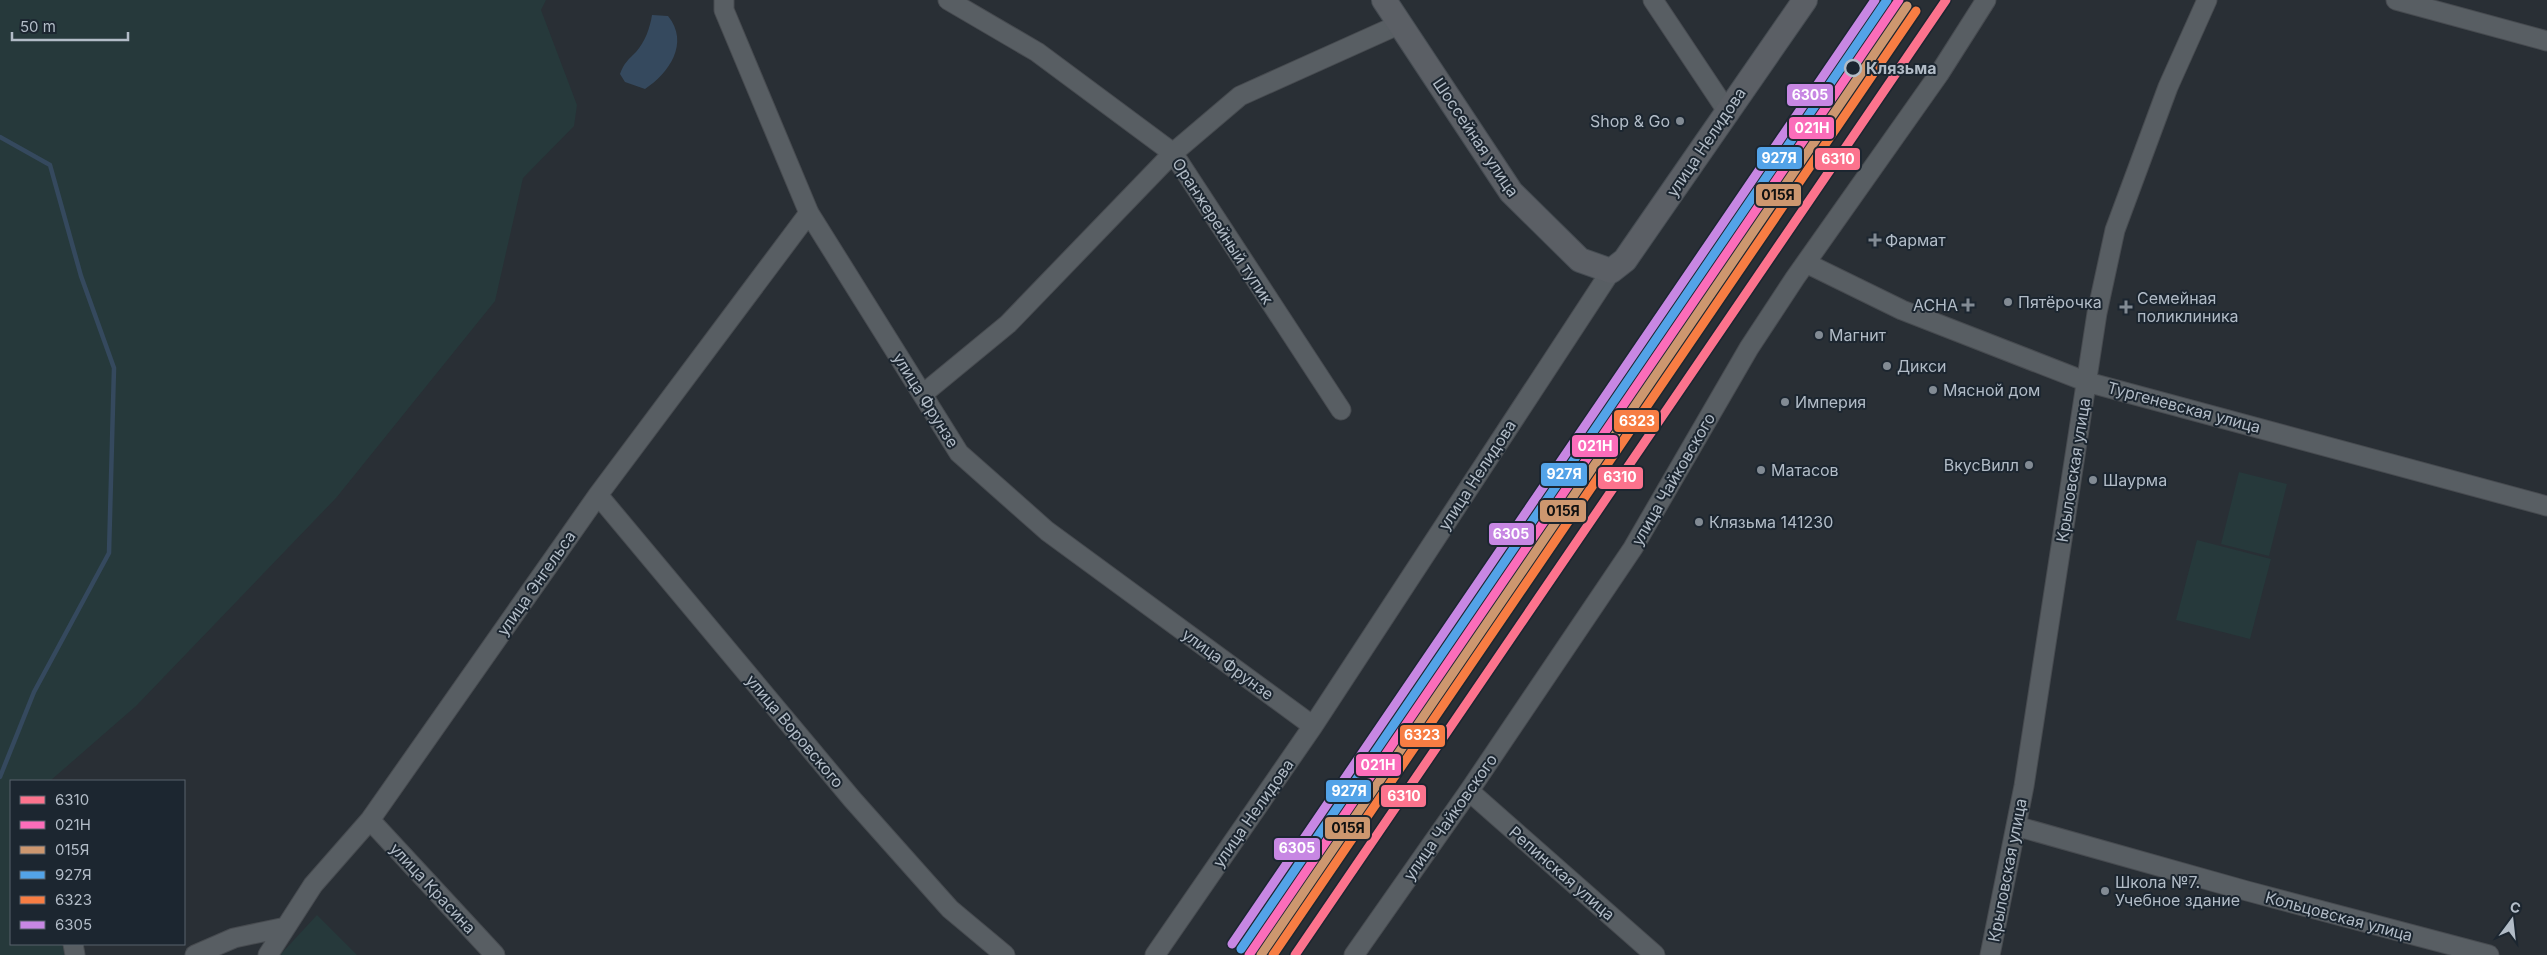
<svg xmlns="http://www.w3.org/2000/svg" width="2547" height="955" font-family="Inter,sans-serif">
	<rect width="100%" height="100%" fill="#292f35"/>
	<!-- green -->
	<path fill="#26393b" d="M0,0H546L541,10L577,105L574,126L523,178L495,301L336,498L136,706L50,781H11V944H62L65,955H0Z
		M2239,472L2287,484L2269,556L2221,544Z
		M2197,540L2271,559L2250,639L2176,620Z
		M317,915L357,955H280Z"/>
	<!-- water -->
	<path fill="#35495e" d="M652,15L668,16C690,43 669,73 645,89L625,82L620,74C624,63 628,60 636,52C645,42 650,28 652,15Z"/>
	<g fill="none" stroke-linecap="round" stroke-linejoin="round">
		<!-- stream -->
		<path stroke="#35495e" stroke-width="4.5" d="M0,137L50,165L81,276L114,368L109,553L34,692L0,777"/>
		<!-- minor casing -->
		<g stroke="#474b50" stroke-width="21">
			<path id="minor" d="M724,0V10L809,213L959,453L1047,531L1313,726
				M948,0L1037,52L1173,153L1341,410
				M1653,0L1727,111
				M2396,0L2547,41
				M1806,263L1902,310L2087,382L2547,506
				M923,394L1008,324L1173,153L1240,96L1400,24
				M598,495L852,799L950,909L1005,955
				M1469,791L1655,955
				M370,820L495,955
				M2016,826L2247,891L2489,955
				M73,944L75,955
				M195,955L234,938L286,927
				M268,955L313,885L370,820L598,495L809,213
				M1155,955L1313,726L1611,271
				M1354,955L1469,791L1633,548L1749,348L1795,278L1939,74L1986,0
				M1990,955L2024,786L2097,313L2115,230L2168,87L2207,0"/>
		</g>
		<!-- major casing -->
		<g stroke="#464c52" stroke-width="26">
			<path id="major" d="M1384,0L1511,192L1580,260L1611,271L1625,260L1805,0"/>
		</g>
		<!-- minor -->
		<use href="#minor" stroke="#585e63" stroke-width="19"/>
		<!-- major -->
		<use href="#major" stroke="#5b5f65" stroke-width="24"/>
		<!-- rail-1 casing -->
		<g stroke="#1c2630" stroke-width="12">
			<path id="rail-1" d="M1295,955L1946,0"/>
		</g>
		<!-- rail-2 casing -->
		<g stroke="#1c2630" stroke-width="12">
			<path id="rail-2" d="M1249,955L1899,0"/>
		</g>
		<!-- rail-3 casing -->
		<g stroke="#1c2630" stroke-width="12">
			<path id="rail-3" d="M1261,955L1907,6"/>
		</g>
		<!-- rail-4 casing -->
		<g stroke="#1c2630" stroke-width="12">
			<path id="rail-4" d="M1241,949L1887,0"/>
		</g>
		<!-- rail-5 casing -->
		<g stroke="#1c2630" stroke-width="12">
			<path id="rail-5" d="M1273,955L1916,11"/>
		</g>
		<!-- rail-6 casing -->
		<g stroke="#1c2630" stroke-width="12">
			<path id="rail-6" d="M1232,944L1875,0"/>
		</g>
		<!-- rail-1 -->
		<use href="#rail-1" stroke="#fc738d" stroke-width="9"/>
		<!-- rail-2 -->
		<use href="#rail-2" stroke="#fb6dba" stroke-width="9"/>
		<!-- rail-3 -->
		<use href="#rail-3" stroke="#cd976f" stroke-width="9"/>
		<!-- rail-4 -->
		<use href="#rail-4" stroke="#53a3e8" stroke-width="9"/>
		<!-- rail-5 -->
		<use href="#rail-5" stroke="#f77d43" stroke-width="9"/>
		<!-- rail-6 -->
		<use href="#rail-6" stroke="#c787e3" stroke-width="9"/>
	</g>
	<!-- markers -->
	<circle fill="#1c2630" stroke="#b2bcc7" stroke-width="2.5" cx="1853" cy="68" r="8"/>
	<g fill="#828b94" stroke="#1c2630" stroke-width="2">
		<circle cx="1680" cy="121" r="5"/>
		<path d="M1872.5 232.5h5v5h5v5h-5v5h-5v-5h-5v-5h5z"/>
		<circle cx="2008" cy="302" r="5"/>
		<path d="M1965.5 297.5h5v5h5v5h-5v5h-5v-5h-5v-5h5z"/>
		<path d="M2123.5 299.5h5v5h5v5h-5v5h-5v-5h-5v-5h5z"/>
		<circle cx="1819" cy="335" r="5"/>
		<circle cx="1887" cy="366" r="5"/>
		<circle cx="1933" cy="390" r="5"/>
		<circle cx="1785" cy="402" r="5"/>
		<circle cx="2029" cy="465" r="5"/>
		<circle cx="1761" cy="470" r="5"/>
		<circle cx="2093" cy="480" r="5"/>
		<circle cx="1699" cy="522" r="5"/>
		<circle cx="2105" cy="891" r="5"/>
	</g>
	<g text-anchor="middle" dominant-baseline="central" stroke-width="4" stroke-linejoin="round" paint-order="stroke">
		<!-- stop labels -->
		<g font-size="16" font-weight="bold" fill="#b2bcc7" stroke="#1c2630" text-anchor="start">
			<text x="1866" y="68">Клязьма</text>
		</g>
		<!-- poi labels -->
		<g font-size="16" fill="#b2bcc7" stroke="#1c2630" text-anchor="start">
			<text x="1670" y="121" text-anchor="end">Shop &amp; Go</text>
			<text x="1885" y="240">Фармат</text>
			<text x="2137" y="298">Семейная<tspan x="2137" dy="18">поликлиника</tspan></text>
			<text x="2018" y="302">Пятёрочка</text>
			<text x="1958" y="305" text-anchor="end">АСНА</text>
			<text x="1829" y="335">Магнит</text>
			<text x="1897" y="366">Дикси</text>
			<text x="1943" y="390">Мясной дом</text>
			<text x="1795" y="402">Империя</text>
			<text x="2019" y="465" text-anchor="end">ВкусВилл</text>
			<text x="1771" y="470">Матасов</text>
			<text x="2103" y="480">Шаурма</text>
			<text x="1709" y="522">Клязьма 141230</text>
			<text x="2115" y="882">Школа №7.<tspan x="2115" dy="18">Учебное здание</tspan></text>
		</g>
		<!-- street labels -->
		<g font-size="16" fill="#b2bcc7" stroke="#1c2630">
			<text transform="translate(1476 137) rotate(56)">Шоссейная улица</text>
			<text transform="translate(1706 142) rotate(-56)">улица Нелидова</text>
			<text transform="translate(1223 231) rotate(57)">Оранжерейный тупик</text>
			<text transform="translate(926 400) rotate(58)">улица Фрунзе</text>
			<text transform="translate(2184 407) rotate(15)">Тургеневская улица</text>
			<text transform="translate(2073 470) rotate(-81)">Крыловская улица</text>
			<text transform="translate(1477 475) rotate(-57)">улица Нелидова</text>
			<text transform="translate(1673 479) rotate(-60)">улица Чайковского</text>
			<text transform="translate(536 583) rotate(-55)">улица Энгельса</text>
			<text transform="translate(1228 664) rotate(36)">улица Фрунзе</text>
			<text transform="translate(795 731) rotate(50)">улица Воровского</text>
			<text transform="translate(1253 813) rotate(-55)">улица Нелидова</text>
			<text transform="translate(1450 817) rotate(-55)">улица Чайковского</text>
			<text transform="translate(2007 870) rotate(-79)">Крыловская улица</text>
			<text transform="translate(1562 873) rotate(41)">Репинская улица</text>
			<text transform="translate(433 888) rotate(47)">улица Красина</text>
			<text transform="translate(2339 916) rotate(15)">Кольцовская улица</text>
		</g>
	</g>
	<g stroke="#1c2630" stroke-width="2">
		<rect x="1786" y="83" width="48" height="24" rx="5" fill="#c787e3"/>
		<rect x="1788" y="116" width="47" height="24" rx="5" fill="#fb6dba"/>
		<rect x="1756" y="146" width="47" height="24" rx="5" fill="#53a3e8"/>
		<rect x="1814" y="147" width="47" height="24" rx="5" fill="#fc738d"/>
		<rect x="1755" y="183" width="47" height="24" rx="5" fill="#cd976f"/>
		<rect x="1613" y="409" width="47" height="24" rx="5" fill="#f77d43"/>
		<rect x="1571" y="434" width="48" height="24" rx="5" fill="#fb6dba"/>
		<rect x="1540" y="462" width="48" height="25" rx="5" fill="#53a3e8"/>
		<rect x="1597" y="466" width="47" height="24" rx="5" fill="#fc738d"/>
		<rect x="1539" y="499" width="48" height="24" rx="5" fill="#cd976f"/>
		<rect x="1488" y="522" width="47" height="24" rx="5" fill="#c787e3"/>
		<rect x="1399" y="724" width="47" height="24" rx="5" fill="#f77d43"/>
		<rect x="1355" y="753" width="47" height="24" rx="5" fill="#fb6dba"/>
		<rect x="1325" y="779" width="47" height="24" rx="5" fill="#53a3e8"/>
		<rect x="1380" y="784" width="47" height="24" rx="5" fill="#fc738d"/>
		<rect x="1324" y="816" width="47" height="24" rx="5" fill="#cd976f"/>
		<rect x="1273" y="837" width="48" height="24" rx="5" fill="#c787e3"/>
	</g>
	<g font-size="14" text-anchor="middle" font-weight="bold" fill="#fff">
		<text x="1810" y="100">6305</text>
		<text x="1812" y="133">021Н</text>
		<text x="1779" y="163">927Я</text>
		<text x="1838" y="164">6310</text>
		<text x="1637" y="426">6323</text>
		<text x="1595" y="451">021Н</text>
		<text x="1564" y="479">927Я</text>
		<text x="1620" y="482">6310</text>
		<text x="1511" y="539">6305</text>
		<text x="1422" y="740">6323</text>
		<text x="1378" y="770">021Н</text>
		<text x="1349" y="796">927Я</text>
		<text x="1404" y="801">6310</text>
		<text x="1297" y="853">6305</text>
	</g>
	<g font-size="14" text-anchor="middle" font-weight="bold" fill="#111">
		<text x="1778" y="200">015Я</text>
		<text x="1563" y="516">015Я</text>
		<text x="1348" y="833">015Я</text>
	</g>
	<!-- legend -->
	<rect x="10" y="780" width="175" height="165" fill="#1c2630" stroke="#58626c"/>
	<rect x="20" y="796" width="25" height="8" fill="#fc738d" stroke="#58626c"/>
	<text x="55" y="805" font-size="15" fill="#b2bcc7">6310</text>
	<rect x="20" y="821" width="25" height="8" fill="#fb6dba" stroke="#58626c"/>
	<text x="55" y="830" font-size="15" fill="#b2bcc7">021Н</text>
	<rect x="20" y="846" width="25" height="8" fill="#cd976f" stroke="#58626c"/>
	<text x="55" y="855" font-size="15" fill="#b2bcc7">015Я</text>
	<rect x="20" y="871" width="25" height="8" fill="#53a3e8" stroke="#58626c"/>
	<text x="55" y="880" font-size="15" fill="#b2bcc7">927Я</text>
	<rect x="20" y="896" width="25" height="8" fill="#f77d43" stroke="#58626c"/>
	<text x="55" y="905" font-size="15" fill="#b2bcc7">6323</text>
	<rect x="20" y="921" width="25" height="8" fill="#c787e3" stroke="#58626c"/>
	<text x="55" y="930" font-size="15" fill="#b2bcc7">6305</text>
	<!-- north arrow -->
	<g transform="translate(2512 920) rotate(15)" stroke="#1c2630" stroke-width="4" paint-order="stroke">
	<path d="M0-4L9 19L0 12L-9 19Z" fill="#b2bcc7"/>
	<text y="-8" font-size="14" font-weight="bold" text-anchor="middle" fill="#b2bcc7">С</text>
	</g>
	<!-- scale -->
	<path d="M12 32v8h116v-8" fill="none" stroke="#b2bcc7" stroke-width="2.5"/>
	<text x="20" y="32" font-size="15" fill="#b2bcc7" stroke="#1c2630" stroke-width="4" paint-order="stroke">50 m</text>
</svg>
